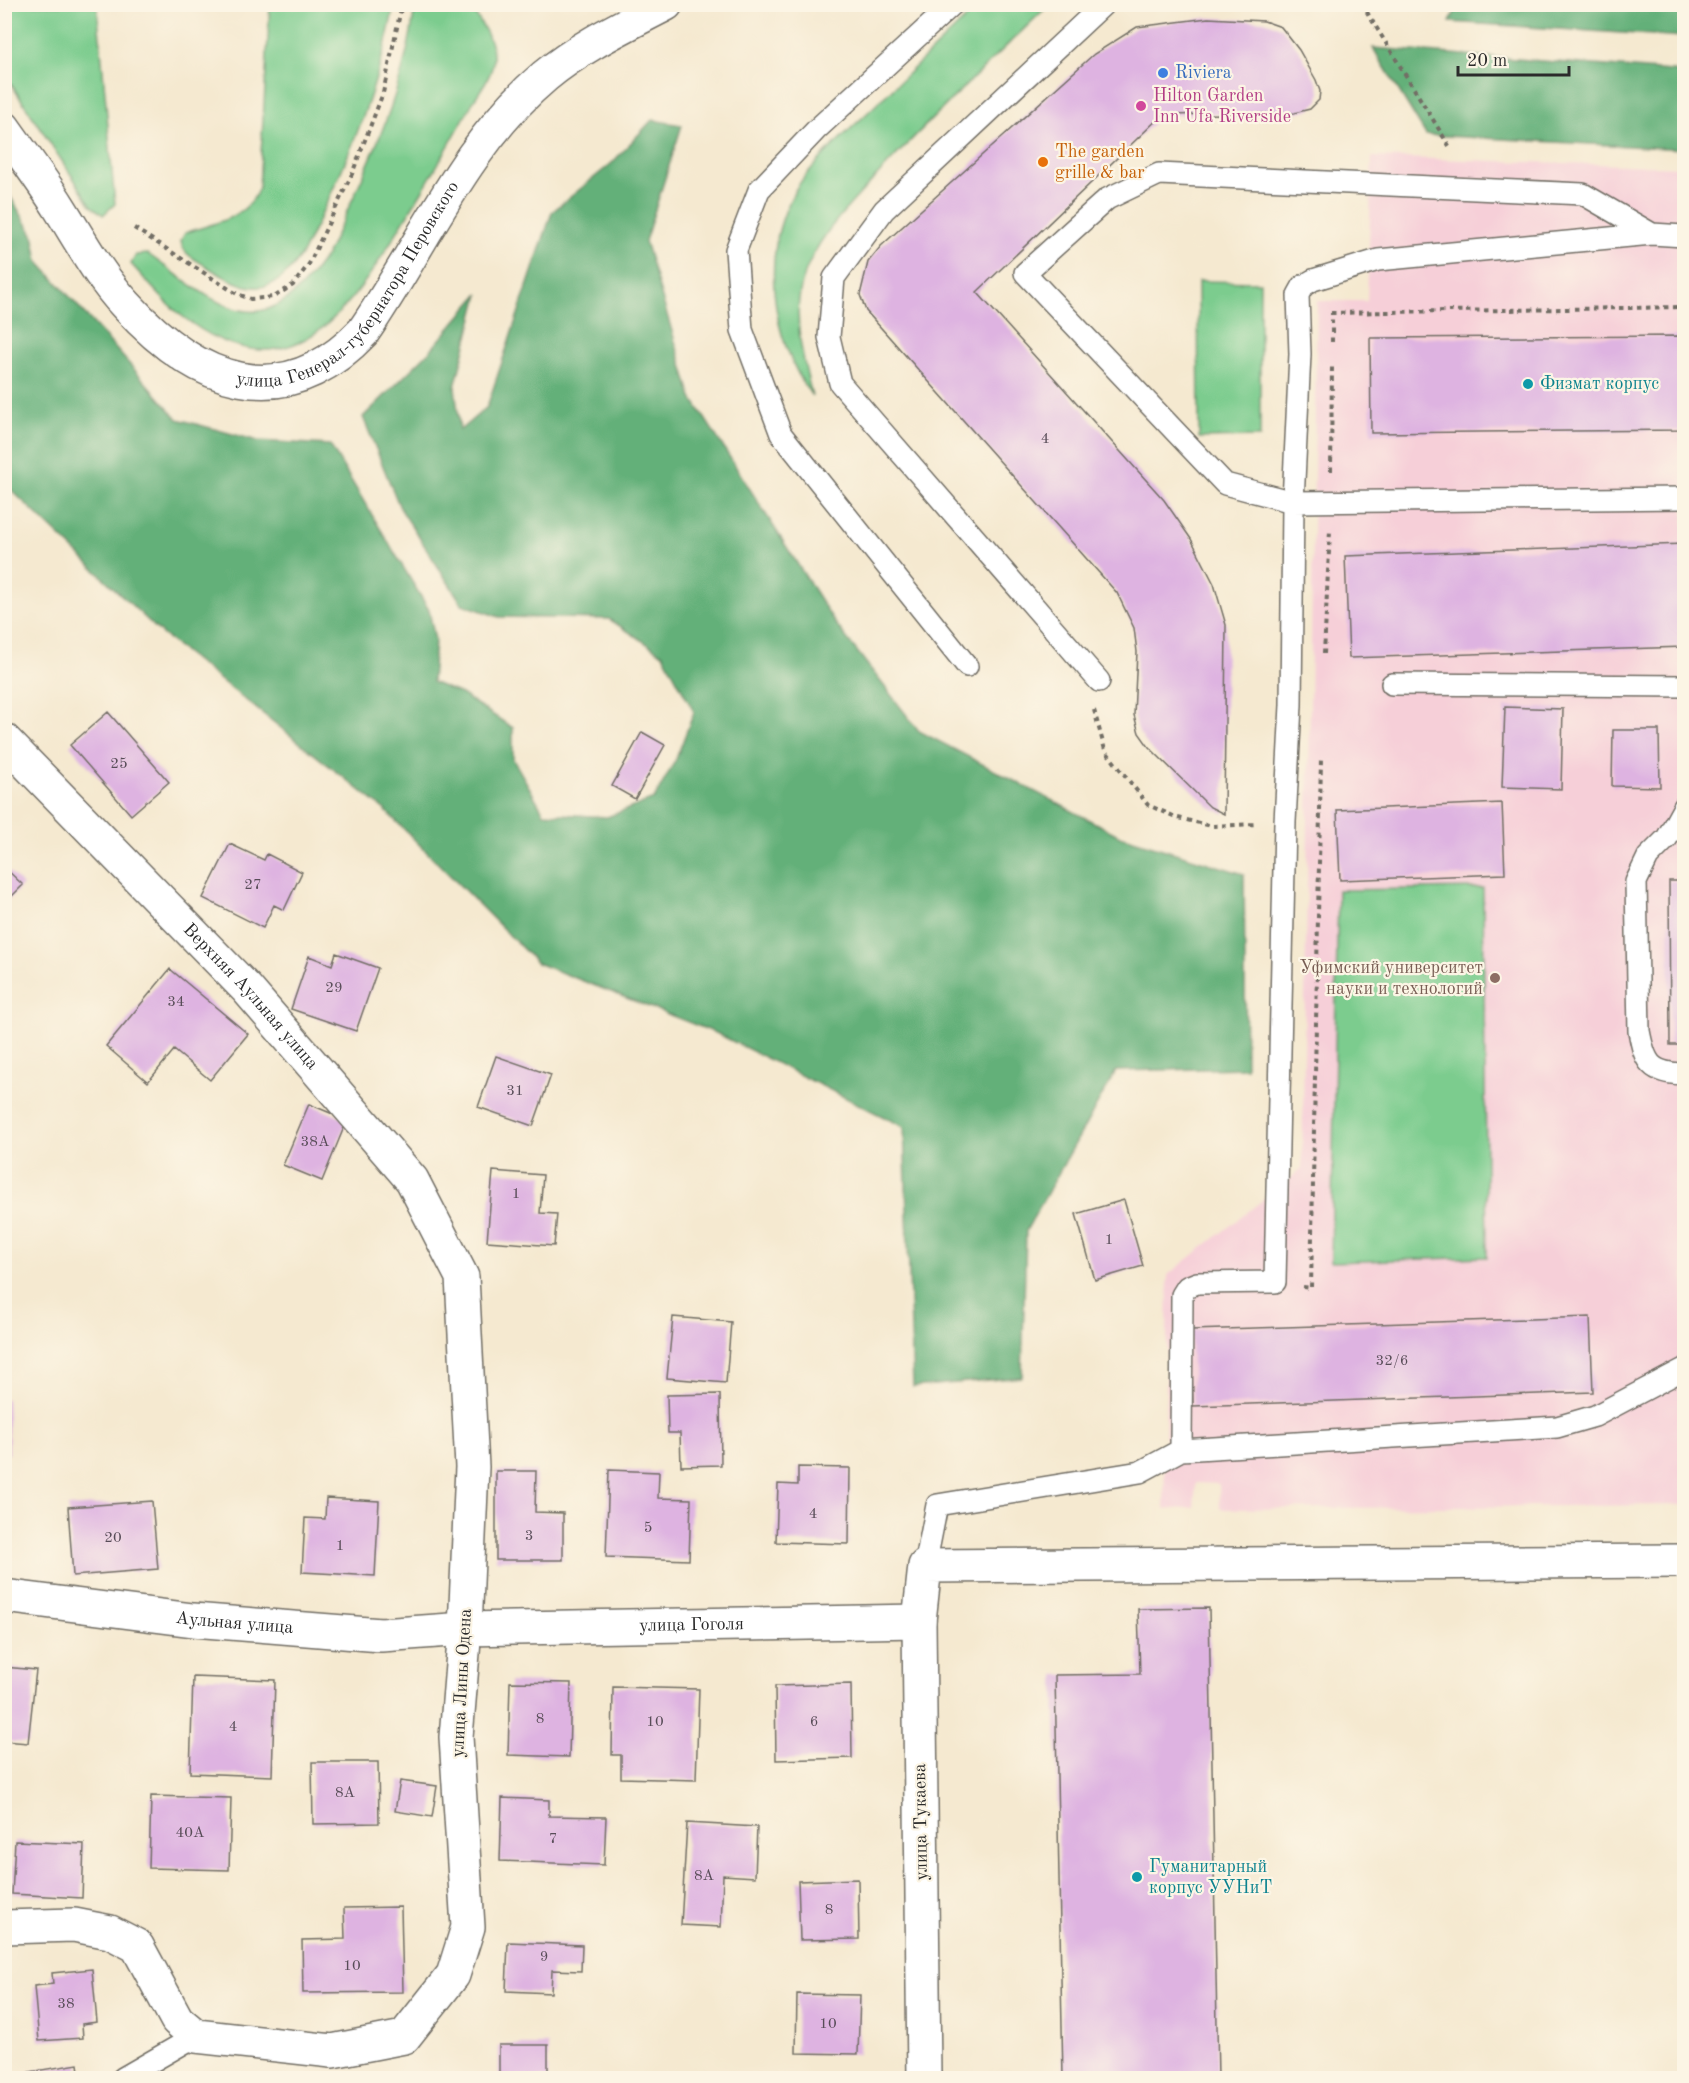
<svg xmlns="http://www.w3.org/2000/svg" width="1689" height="2083" font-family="'Old Standard TT',serif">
	<rect width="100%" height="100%" fill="#fcf5e5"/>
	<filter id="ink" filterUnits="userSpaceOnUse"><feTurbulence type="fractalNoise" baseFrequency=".0167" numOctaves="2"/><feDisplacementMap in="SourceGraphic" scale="12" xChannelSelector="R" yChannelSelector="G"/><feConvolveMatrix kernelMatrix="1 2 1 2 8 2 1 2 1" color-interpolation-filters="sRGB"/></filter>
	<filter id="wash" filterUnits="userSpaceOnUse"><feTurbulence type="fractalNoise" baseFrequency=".008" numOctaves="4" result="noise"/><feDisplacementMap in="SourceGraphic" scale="24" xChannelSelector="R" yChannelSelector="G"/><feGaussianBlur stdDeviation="1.35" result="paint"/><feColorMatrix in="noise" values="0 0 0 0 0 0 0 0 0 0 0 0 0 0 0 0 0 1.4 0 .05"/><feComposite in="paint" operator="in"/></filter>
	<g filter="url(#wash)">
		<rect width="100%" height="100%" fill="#f5e9d0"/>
		<!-- built -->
		<path fill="#f6cfd8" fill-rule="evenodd" d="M1372,157L1684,167V1505L1220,1509L1219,1484L1196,1483L1194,1507L1164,1510L1168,1275L1302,1169L1317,301H1367ZM1613,730H1659L1660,787L1612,786Z"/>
		<!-- green -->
		<path fill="#7bcc8e" stroke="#537c5c" stroke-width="1.5" d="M4,5H97L115,204L103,215L91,205L5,75Z
			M270,5H394C378,93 343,172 303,252C272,300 249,293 206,266C195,259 183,255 181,241L185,233C213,223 249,219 259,187Z
			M415,5H469C480,22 495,40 493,62C492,76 480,90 473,102C456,133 439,163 421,193C364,284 305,412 182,316C163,301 147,281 131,264L136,255L148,254C223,307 261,351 327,254C365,173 405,93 415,5Z
			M980,5H1049C996,56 941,108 890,162C856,199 809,240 800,292C794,325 804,363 812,396C770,337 759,253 796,189C809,167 842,137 861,119C901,81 940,42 980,5Z
			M1198,281L1260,282V437L1199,438Z
			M1483,888L1487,1257L1331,1262L1338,890Z"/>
		<!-- forest -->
		<path fill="#64b079" stroke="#486e52" stroke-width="1.5" d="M1458,5H1684V37L1450,22Z
			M1373,48L1684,72V149L1426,135Z
			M652,120L682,125L645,241L692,398L835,623L919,731L1120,836L1244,874L1246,1068L1116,1071L1026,1231L1022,1377L913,1387L904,1127L716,1033L537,963L385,810L162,634L5,484V188L33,234L38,261L178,419L258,441L330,445L429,610L435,640L432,682L461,694L513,728V759L544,813L607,817L654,799L676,759L694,712L663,654L609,619L499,617L462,604L400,508L363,417L429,352L479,294L455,387L460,430L487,407L552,212L612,163Z"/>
		<g id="blocks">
			<!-- building -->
			<path fill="#deb3e1" d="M1208,18L1264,21L1281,27L1299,50L1316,80L1320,91L1319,100L1310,109L1294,113L1162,115L977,292L1164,500L1191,539L1214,584L1226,625L1224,814L1210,807L1149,747L1139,733L1134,715L1137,652L1134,628L1117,593L866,311L860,295L868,262L881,246L1094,54L1137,27Z
				M1684,336V430L1371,433L1370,338Z
				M1684,544V647L1349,658L1345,556Z
				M1505,707L1563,709L1561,789L1502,787Z
				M108,712L169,782L131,815L70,745Z
				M1613,730H1659L1660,787L1612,786Z
				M642,732L665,745L635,799L612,786Z
				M1502,803L1505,874L1340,880L1337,810Z
				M230,844L264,860L267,854L302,872L284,910L274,905L263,928L203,898Z
				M4,867L23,885L4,904Z
				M1669,881H1684V1045H1670Z
				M336,953L378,968L356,1031L291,1009L309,956L332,965Z
				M170,969L248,1034L210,1080L174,1050L148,1082L106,1046Z
				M496,1056L551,1075L533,1126L478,1107Z
				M309,1104L347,1120L322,1181L283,1165Z
				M493,1171L543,1175L540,1213L557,1214L554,1246L487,1241Z
				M1124,1200L1143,1266L1095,1280L1076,1214Z
				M673,1317L731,1322L726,1383L667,1378Z
				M1590,1317L1593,1392L1193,1406L1191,1330Z
				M720,1394L721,1465L681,1466L680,1433H668L667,1395Z
				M4,1399H7L9,1454H4Z
				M798,1467L850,1468L849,1544L776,1542L778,1484L798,1485Z
				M609,1470L659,1472L658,1498L691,1499L689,1560L606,1557Z
				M496,1471H536L535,1512L563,1513V1560H496Z
				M326,1498L379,1501L375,1576L302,1572L305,1518L325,1519Z
				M152,1501L158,1569L73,1576L68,1507Z
				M1209,1608L1218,2078H1063L1055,1675L1140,1674L1138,1609Z
				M4,1667L36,1670L28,1743L4,1741Z
				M193,1677L275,1680L272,1776L190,1773Z
				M510,1682L571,1683L569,1757L508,1755Z
				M851,1684L852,1758L776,1760L775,1686Z
				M613,1687L699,1689L696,1780L621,1778V1755H612Z
				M312,1762H378L379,1823L313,1824Z
				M400,1781L437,1786L432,1817L395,1811Z
				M151,1796L231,1798L229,1870L149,1868Z
				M502,1798L549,1800V1816L606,1817L604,1865L500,1861Z
				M687,1823L757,1827L755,1877L723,1875L721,1927L681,1925Z
				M15,1841L84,1844L82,1898L12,1894Z
				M858,1879L859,1939L800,1940L798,1881Z
				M401,1907L403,1992L303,1993L302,1940L345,1939L344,1908Z
				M508,1942L582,1945L581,1971L552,1970L551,1993L506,1991Z
				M92,1969L97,2022L82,2024L83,2038L39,2041L34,1986L53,1984L52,1973Z
				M797,1994L860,1995L858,2054L796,2053Z
				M499,2045H548V2078H499Z
				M78,2064L80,2078H30L29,2072Z"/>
		</g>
	</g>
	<g filter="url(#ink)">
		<use href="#blocks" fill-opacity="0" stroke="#726e65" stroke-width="1.5"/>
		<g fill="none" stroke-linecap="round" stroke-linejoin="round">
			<!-- service casing -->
			<g stroke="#726e65" stroke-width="24">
				<path id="service" d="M953,4L817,129L759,190L736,250L742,330L781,434L967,666
					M1652,234L1583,194L1159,174L1107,199L1025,273L1225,484L1293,502L1684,498
					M1099,681L840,383L829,337L834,278L884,210L1104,4
					M1392,684L1684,686
					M1684,807L1667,838L1648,857L1636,882L1639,1031C1645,1063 1650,1073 1684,1074
					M1181,1450L1182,1295L1187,1287L1197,1283L1275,1282L1285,822L1291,705L1293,502L1300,354L1298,295L1303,286L1313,280L1378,260L1652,234L1684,236
					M925,1566L937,1505L1140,1472L1181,1450L1557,1427L1595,1416L1684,1369
					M123,2078L196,2036"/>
			</g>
			<!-- minor casing -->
			<g stroke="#726e65" stroke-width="36">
				<g id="minor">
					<path id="s1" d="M4,128C23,155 42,180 59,207C80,240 99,276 126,305C196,382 282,417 363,332C422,247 464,144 545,76C581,46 624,26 666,4"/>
					<path id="s2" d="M4,740L247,989L412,1180L462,1277L472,1467L465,1629L456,1737L468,1927L453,1975L404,2037L332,2051L196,2036L177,2020L137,1946L110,1932L74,1925L4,1927"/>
					<path id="s3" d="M4,1596L193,1620L381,1635L465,1629L919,1621"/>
					<path d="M924,2078L919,1621L925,1566L1684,1561"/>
				</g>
			</g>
			<!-- path -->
			<path stroke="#726e65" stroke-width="4" stroke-dasharray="4.5 4.5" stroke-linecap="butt" d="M1362,4L1451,149
				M134,228L237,294L251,299L274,297L293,285L309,264L352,174L383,93L402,4
				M1331,313L1684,307
				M1332,342V313
				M1331,471L1332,365
				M1324,654L1330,530
				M1094,710L1105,750L1148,805L1178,818L1212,826L1257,824
				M1303,1287L1311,1288L1321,758"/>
			<!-- service -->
			<use href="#service" stroke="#fff" stroke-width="21"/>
			<!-- minor -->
			<use href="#minor" stroke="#fff" stroke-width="33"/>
		</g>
	</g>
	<!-- markers -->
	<circle fill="#3f7fe0" stroke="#fcf5e5" stroke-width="2" cx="1163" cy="73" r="6"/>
	<circle fill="#d1479c" stroke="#fcf5e5" stroke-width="2" cx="1141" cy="106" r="6"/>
	<circle fill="#e8710a" stroke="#fcf5e5" stroke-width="2" cx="1043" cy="162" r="6"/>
	<g fill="#0f9aa8" stroke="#fcf5e5" stroke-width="2">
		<circle cx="1528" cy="384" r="6"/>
		<circle cx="1137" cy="1877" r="6"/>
	</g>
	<circle fill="#8d6e63" stroke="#fcf5e5" stroke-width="2" cx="1495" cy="978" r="6"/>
	<g text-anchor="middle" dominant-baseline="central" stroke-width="4.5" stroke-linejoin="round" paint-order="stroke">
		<!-- number labels -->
		<g font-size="15" fill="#584d58">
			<text x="1045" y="439">4</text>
			<text x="119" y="764">25</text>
			<text x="253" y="885">27</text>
			<text x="334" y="988">29</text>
			<text x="176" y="1002">34</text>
			<text x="515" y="1091">31</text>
			<text x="315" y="1142">38А</text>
			<text x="516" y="1194">1</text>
			<text x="1109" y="1240">1</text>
			<text x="1392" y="1361">32/6</text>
			<text x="813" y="1514">4</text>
			<text x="648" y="1528">5</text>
			<text x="529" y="1536">3</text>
			<text x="113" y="1538">20</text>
			<text x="340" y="1546">1</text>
			<text x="540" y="1719">8</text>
			<text x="655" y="1722">10</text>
			<text x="814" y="1722">6</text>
			<text x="233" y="1727">4</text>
			<text x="345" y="1793">8А</text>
			<text x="190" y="1833">40А</text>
			<text x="553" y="1839">7</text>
			<text x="704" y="1876">8А</text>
			<text x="829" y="1910">8</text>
			<text x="544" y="1957">9</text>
			<text x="352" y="1966">10</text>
			<text x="66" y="2004">38</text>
			<text x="828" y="2024">10</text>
		</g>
		<!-- shop labels -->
		<g font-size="18" fill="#366cbe" stroke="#fcf5e5" text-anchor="start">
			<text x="1175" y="73">Riviera</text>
		</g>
		<!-- hotel labels -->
		<g font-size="18" fill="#b23c85" stroke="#fcf5e5" text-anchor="start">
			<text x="1153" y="96">Hilton Garden<tspan x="1153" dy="21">Inn Ufa Riverside</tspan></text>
		</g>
		<!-- food labels -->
		<g font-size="18" fill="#c56008" stroke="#fcf5e5" text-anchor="start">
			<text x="1055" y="152">The garden<tspan x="1055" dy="21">grille &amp; bar</tspan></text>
		</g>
		<!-- street labels -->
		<g font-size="18" fill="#2b2b2b" stroke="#fcf5e5">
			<text stroke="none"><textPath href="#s1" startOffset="508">улица Генерал-губернатора Перовского</textPath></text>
			<text stroke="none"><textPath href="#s2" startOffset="356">Верхняя Аульная улица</textPath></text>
			<text stroke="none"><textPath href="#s3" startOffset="232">Аульная улица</textPath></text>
			<text stroke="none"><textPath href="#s3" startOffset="690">улица Гоголя</textPath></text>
			<text transform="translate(462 1683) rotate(-87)">улица Лины Одена</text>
			<text transform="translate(921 1822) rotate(-91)">улица Тукаева</text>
		</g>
		<!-- culture labels -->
		<g font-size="18" fill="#0d838f" stroke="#fcf5e5" text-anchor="start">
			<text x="1540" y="384">Физмат корпус</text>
			<text x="1149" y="1867">Гуманитарный<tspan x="1149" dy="21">корпус УУНиТ</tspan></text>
		</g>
		<!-- education labels -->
		<g font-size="18" fill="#785e54" stroke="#fcf5e5" text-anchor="end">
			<text x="1483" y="968">Уфимский университет<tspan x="1483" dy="21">науки и технологий</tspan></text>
		</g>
	</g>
	<!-- margin -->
	<rect width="1689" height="2083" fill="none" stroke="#fcf5e5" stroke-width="24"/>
	<!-- scale -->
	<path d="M1458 66v9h111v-9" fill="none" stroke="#2b2b2b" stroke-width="3"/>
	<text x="1467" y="66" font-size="18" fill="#2b2b2b" stroke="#fcf5e5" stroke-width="4.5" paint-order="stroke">20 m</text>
</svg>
